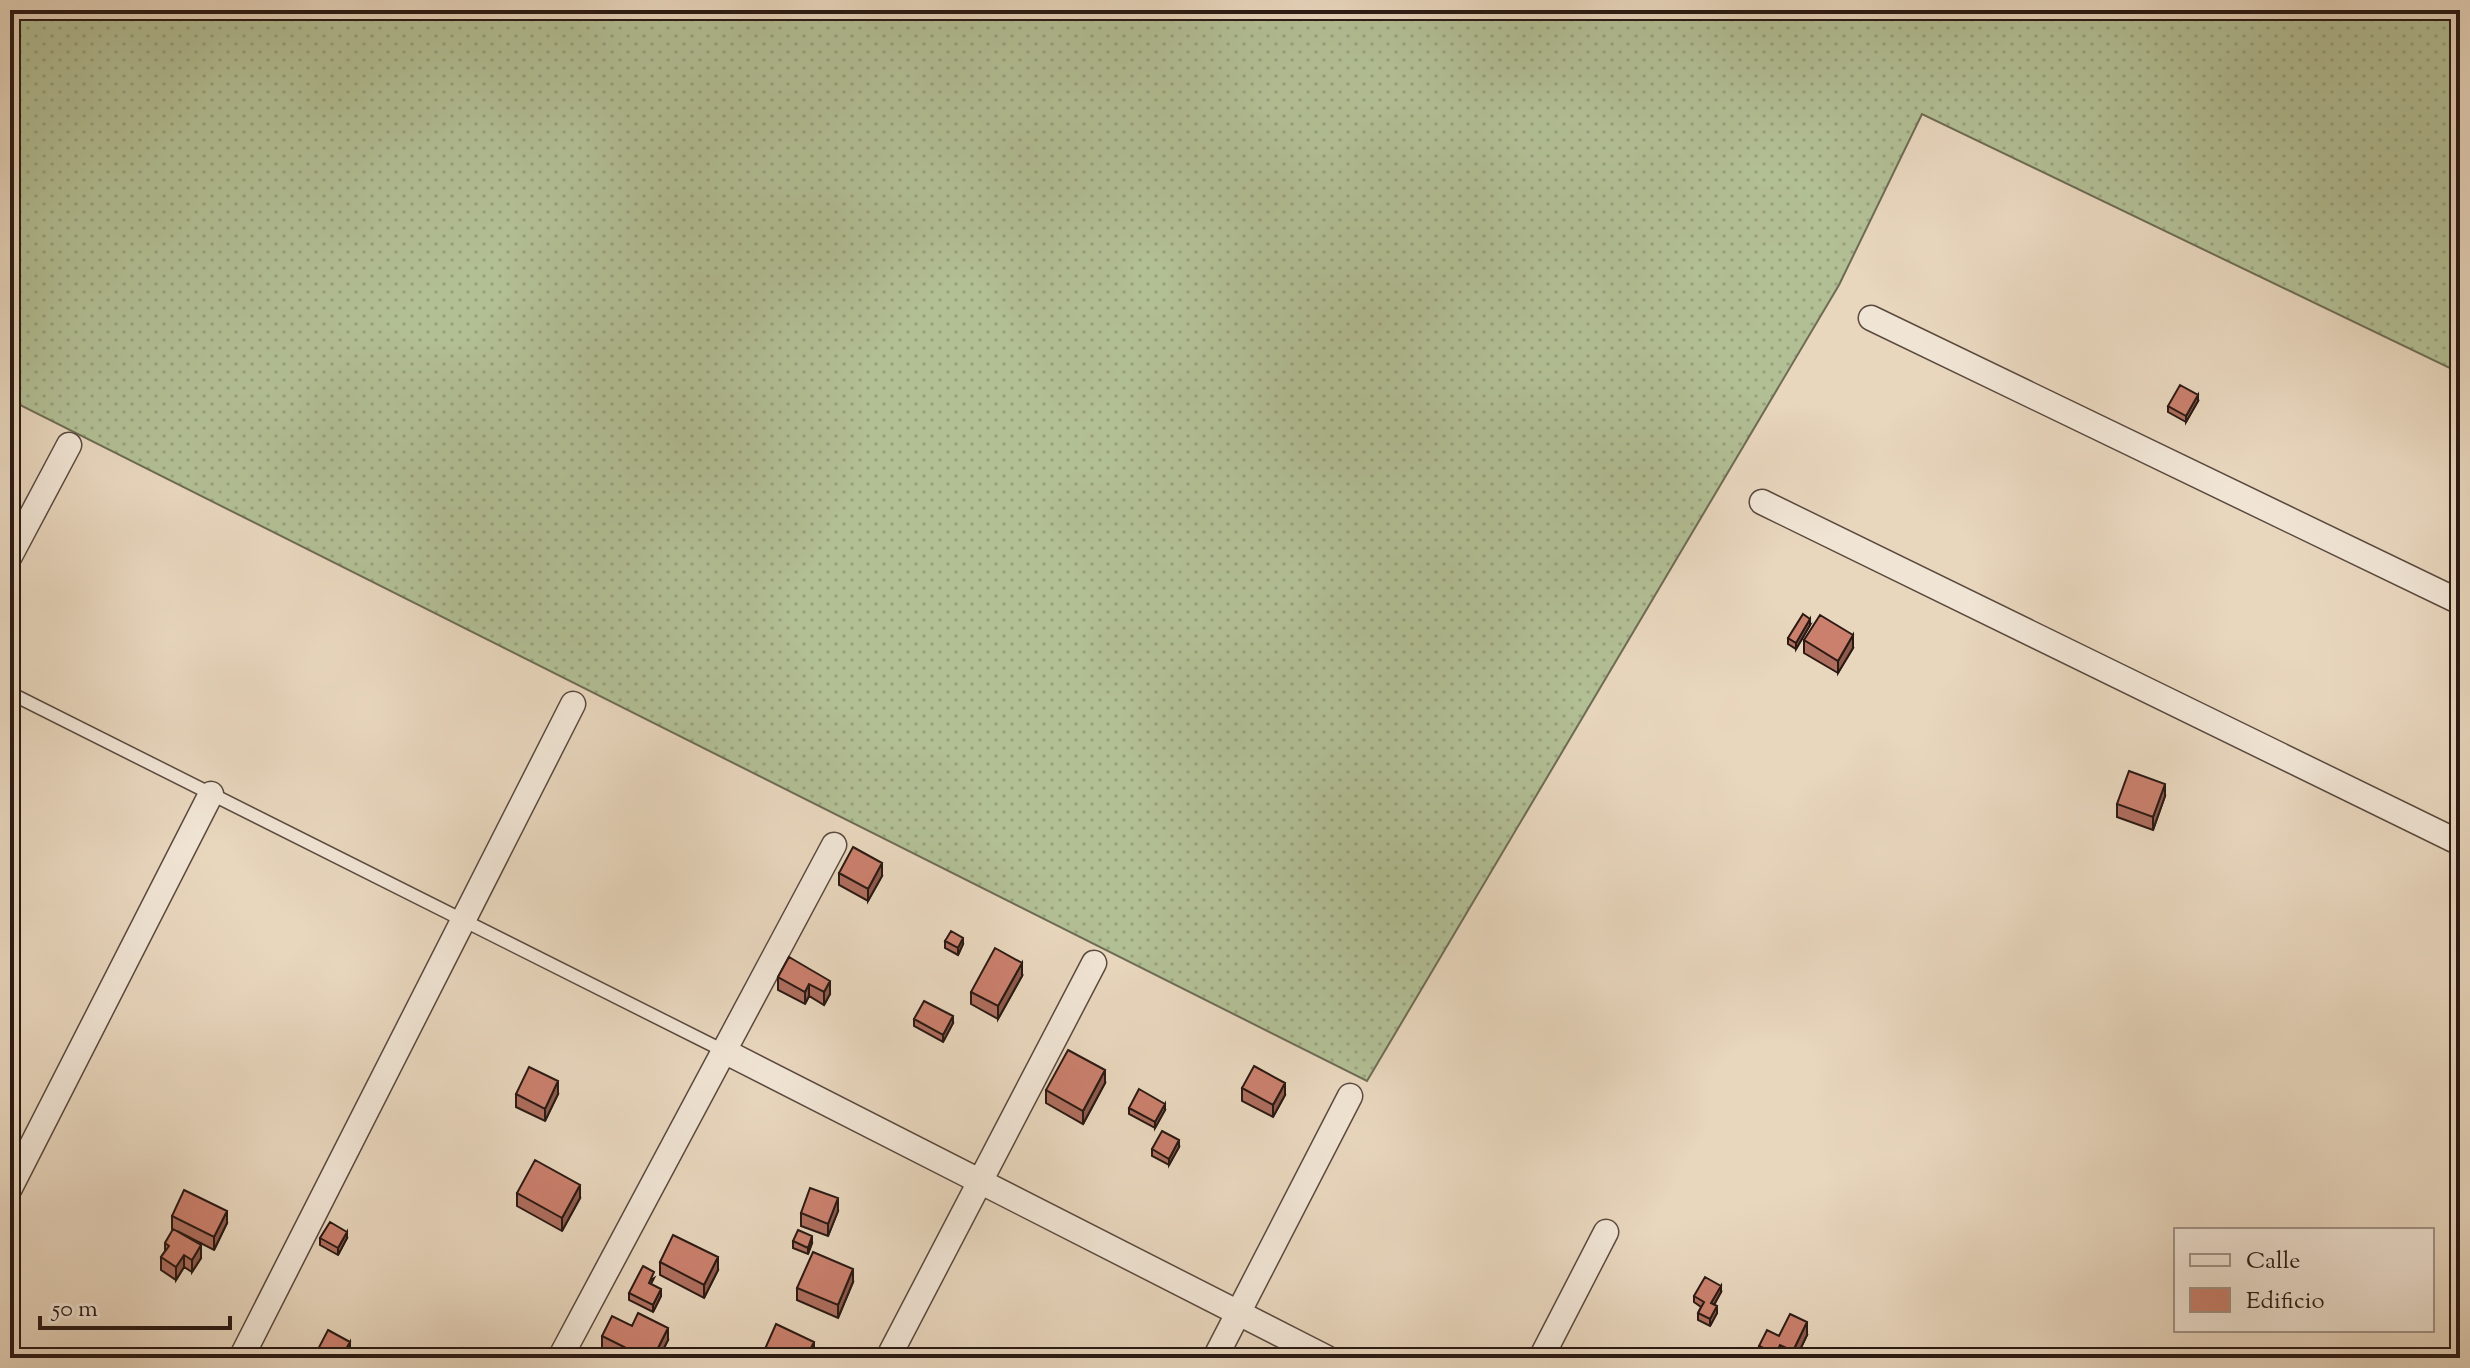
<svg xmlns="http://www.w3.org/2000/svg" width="2470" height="1368" font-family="'Sorts Mill Goudy',serif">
	<defs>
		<pattern id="grass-dots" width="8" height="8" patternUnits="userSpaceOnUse" patternTransform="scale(2)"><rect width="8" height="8" fill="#b2be94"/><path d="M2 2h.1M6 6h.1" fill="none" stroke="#99a37f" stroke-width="1.8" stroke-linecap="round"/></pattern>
	</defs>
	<rect width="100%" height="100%" fill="#e8d6bd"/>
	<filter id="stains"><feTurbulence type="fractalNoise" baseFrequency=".0025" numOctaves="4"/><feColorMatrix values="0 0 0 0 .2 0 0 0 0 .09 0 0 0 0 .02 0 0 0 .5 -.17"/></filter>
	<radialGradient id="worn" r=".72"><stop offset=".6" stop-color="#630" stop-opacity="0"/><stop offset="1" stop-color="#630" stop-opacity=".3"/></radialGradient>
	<!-- grass -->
	<path fill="url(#grass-dots)" stroke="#6e6c54" stroke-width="2" d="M10,10H2460V373L1922,114L1839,285L1367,1081L10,400Z"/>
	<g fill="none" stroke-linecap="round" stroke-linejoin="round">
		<!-- lane casing -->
		<g stroke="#5a493e" stroke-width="15">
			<path id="lane" d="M10,693L724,1051"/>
		</g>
		<!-- street casing -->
		<g stroke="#5a493e" stroke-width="27">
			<path id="street" d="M1871,318L2460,602
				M1762,502L2460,843
				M10,556L69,445
				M724,1051L1327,1358
				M10,1188L211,794
				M241,1358L573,704
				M560,1358L834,845
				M888,1358L1094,963
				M1215,1358L1350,1096
				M1541,1358L1606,1232"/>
		</g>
		<!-- lane -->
		<use href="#lane" stroke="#f0e4d4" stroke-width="12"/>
		<!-- street -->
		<use href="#street" stroke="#f0e4d4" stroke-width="24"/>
	</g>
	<!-- wall -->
	<path fill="#ae6e5e" stroke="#2b1a14" stroke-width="2" d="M2198,401L2186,422L2168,412V406Z
		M1810,625L1796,649L1788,644V638Z
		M1804,640L1853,648L1838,673L1804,653Z
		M2165,796L2153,830L2117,817V804Z
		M839,873L882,876L868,901L839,885Z
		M945,941L963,944L958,955L945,948Z
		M789,957L830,994L824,1005L809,996L805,1004L778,990V977Z
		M1022,976L998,1019L971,1004V992Z
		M914,1019L953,1023L943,1042L914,1026Z
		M1105,1083L1083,1124L1046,1103V1090Z
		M1242,1088L1285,1095L1273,1117L1242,1101Z
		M516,1094H558L545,1121L516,1107Z
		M1129,1108L1165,1110L1155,1128L1129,1114Z
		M1179,1147L1169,1165L1152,1156V1149Z
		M517,1193L580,1198L562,1231L517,1206Z
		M838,1211L828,1236L801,1226V1213Z
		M172,1216L227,1223L214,1250L177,1231L201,1258L192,1272L184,1267L176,1280L161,1270V1257L165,1251V1243L173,1230L172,1229Z
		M320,1238H347L338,1255L320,1245Z
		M793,1241L812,1243L808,1254L793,1248Z
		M660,1262L718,1270L704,1298L660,1275Z
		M654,1278L651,1284L661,1296L653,1312L629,1300V1293Z
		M853,1282L838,1318L797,1300V1288Z
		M1721,1292L1714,1305L1717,1313L1710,1326L1698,1320V1313L1701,1307L1694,1302V1296Z
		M1807,1335L1796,1358H1759V1346L1779,1336Z
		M602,1336L668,1340L659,1358H621L602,1348Z"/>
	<!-- shaded-wall -->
	<path fill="#8d5a4c" stroke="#2b1a14" stroke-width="2" d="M2198,395V401L2186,422V416Z
		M1810,619V625L1796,649V643Z
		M1853,635V648L1838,673V661Z
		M2165,784V796L2153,830V817Z
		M882,863V876L868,901V889Z
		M963,938V944L958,955V948Z
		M1022,963V976L998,1019V1006Z
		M830,981V994L824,1005V992Z
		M809,984V996L805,1004V992Z
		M953,1016V1023L943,1042V1035Z
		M1105,1070V1083L1083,1124V1111Z
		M558,1081V1094L545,1121V1109Z
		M1285,1083V1095L1273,1117V1105Z
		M1165,1104V1110L1155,1128V1122Z
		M1179,1140V1147L1169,1165V1159Z
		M580,1185V1198L562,1231V1218Z
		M838,1198V1211L828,1236V1224Z
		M227,1211V1223L214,1250V1237Z
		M347,1232V1238L338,1255V1248Z
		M812,1236V1243L808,1254V1248Z
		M201,1245V1258L192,1272V1260Z
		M184,1255V1267L176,1280V1267Z
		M718,1257V1270L704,1298V1285Z
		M853,1269V1282L838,1318V1305Z
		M1721,1286V1292L1711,1310V1303Z
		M661,1289V1296L653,1312V1305Z
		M1717,1306V1313L1710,1326V1319Z
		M1807,1322V1335L1796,1358H1793V1351Z
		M668,1328V1340L659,1358H653Z
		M350,1342V1348L344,1358H341Z
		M814,1342V1354L812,1358H806Z
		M1780,1345V1358H1776V1354Z"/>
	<!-- building -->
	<path fill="#ca806d" stroke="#2b1a14" stroke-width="2" d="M2180,385L2198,395L2186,416L2168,406Z
		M1803,614L1810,619L1796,643L1788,638Z
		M1820,615L1853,635L1838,661L1804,640Z
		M2129,771L2165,784L2153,817L2117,804Z
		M853,847L882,863L868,889L839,873Z
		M951,931L963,938L958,948L945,941Z
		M995,948L1022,963L998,1006L971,992Z
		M789,957L830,981L824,992L809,984L805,992L778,977Z
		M924,1001L953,1016L943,1035L914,1019Z
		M1068,1050L1105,1070L1083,1111L1046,1090Z
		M1254,1066L1285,1083L1273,1105L1242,1088Z
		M529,1067L558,1081L545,1109L516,1094Z
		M1139,1089L1165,1104L1155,1122L1129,1108Z
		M1162,1131L1179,1140L1169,1159L1152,1149Z
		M535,1160L580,1185L562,1218L517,1193Z
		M810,1188L838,1198L828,1224L801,1213Z
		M184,1190L227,1211L214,1237L172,1216Z
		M330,1222L347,1232L338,1248L320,1238Z
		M173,1229L201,1245L192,1260L184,1255L176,1267L161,1257L169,1246L165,1243Z
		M798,1230L812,1236L808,1248L793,1241Z
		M673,1235L718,1257L704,1285L660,1262Z
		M813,1252L853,1269L838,1305L797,1288Z
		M643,1266L654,1272L649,1283L661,1289L653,1305L629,1293Z
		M1705,1277L1721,1286L1711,1303L1717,1306L1710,1319L1698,1313L1704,1302L1694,1296Z
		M638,1313L668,1328L653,1358H646L602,1336L612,1316L632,1326Z
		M1790,1314L1807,1322L1793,1351L1780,1345L1776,1354L1759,1346L1767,1330L1779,1336Z
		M776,1324L814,1342L806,1358H761Z
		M328,1330L350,1342L341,1358H321L315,1355Z
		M463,1348L489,1358H459Z"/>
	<!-- margin -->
	<rect width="2470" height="1368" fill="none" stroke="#e8d6bd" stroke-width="40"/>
	<rect x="12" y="12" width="2446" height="1344" fill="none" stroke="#2b1a14" stroke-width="4"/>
	<rect x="20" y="20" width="2430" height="1328" fill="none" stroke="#2b1a14" stroke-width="2"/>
	<!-- legend -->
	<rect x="2174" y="1228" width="260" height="104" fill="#f0e4d4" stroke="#a19387" stroke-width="2"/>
	<rect x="2190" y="1254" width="40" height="12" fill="#f0e4d4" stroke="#a19387" stroke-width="2"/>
	<text x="2246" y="1268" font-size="24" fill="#2b1a14">Calle</text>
	<rect x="2190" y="1288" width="40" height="24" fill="#ca806d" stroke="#a19387" stroke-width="2"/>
	<text x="2246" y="1308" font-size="24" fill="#2b1a14">Edificio</text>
	<!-- scale -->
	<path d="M40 1316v12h190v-12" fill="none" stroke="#2b1a14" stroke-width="4"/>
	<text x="52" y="1316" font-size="24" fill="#2b1a14" stroke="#f0e4d4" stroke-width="6" paint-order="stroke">50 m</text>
	<rect width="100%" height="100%" filter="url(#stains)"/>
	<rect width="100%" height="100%" fill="url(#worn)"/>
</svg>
